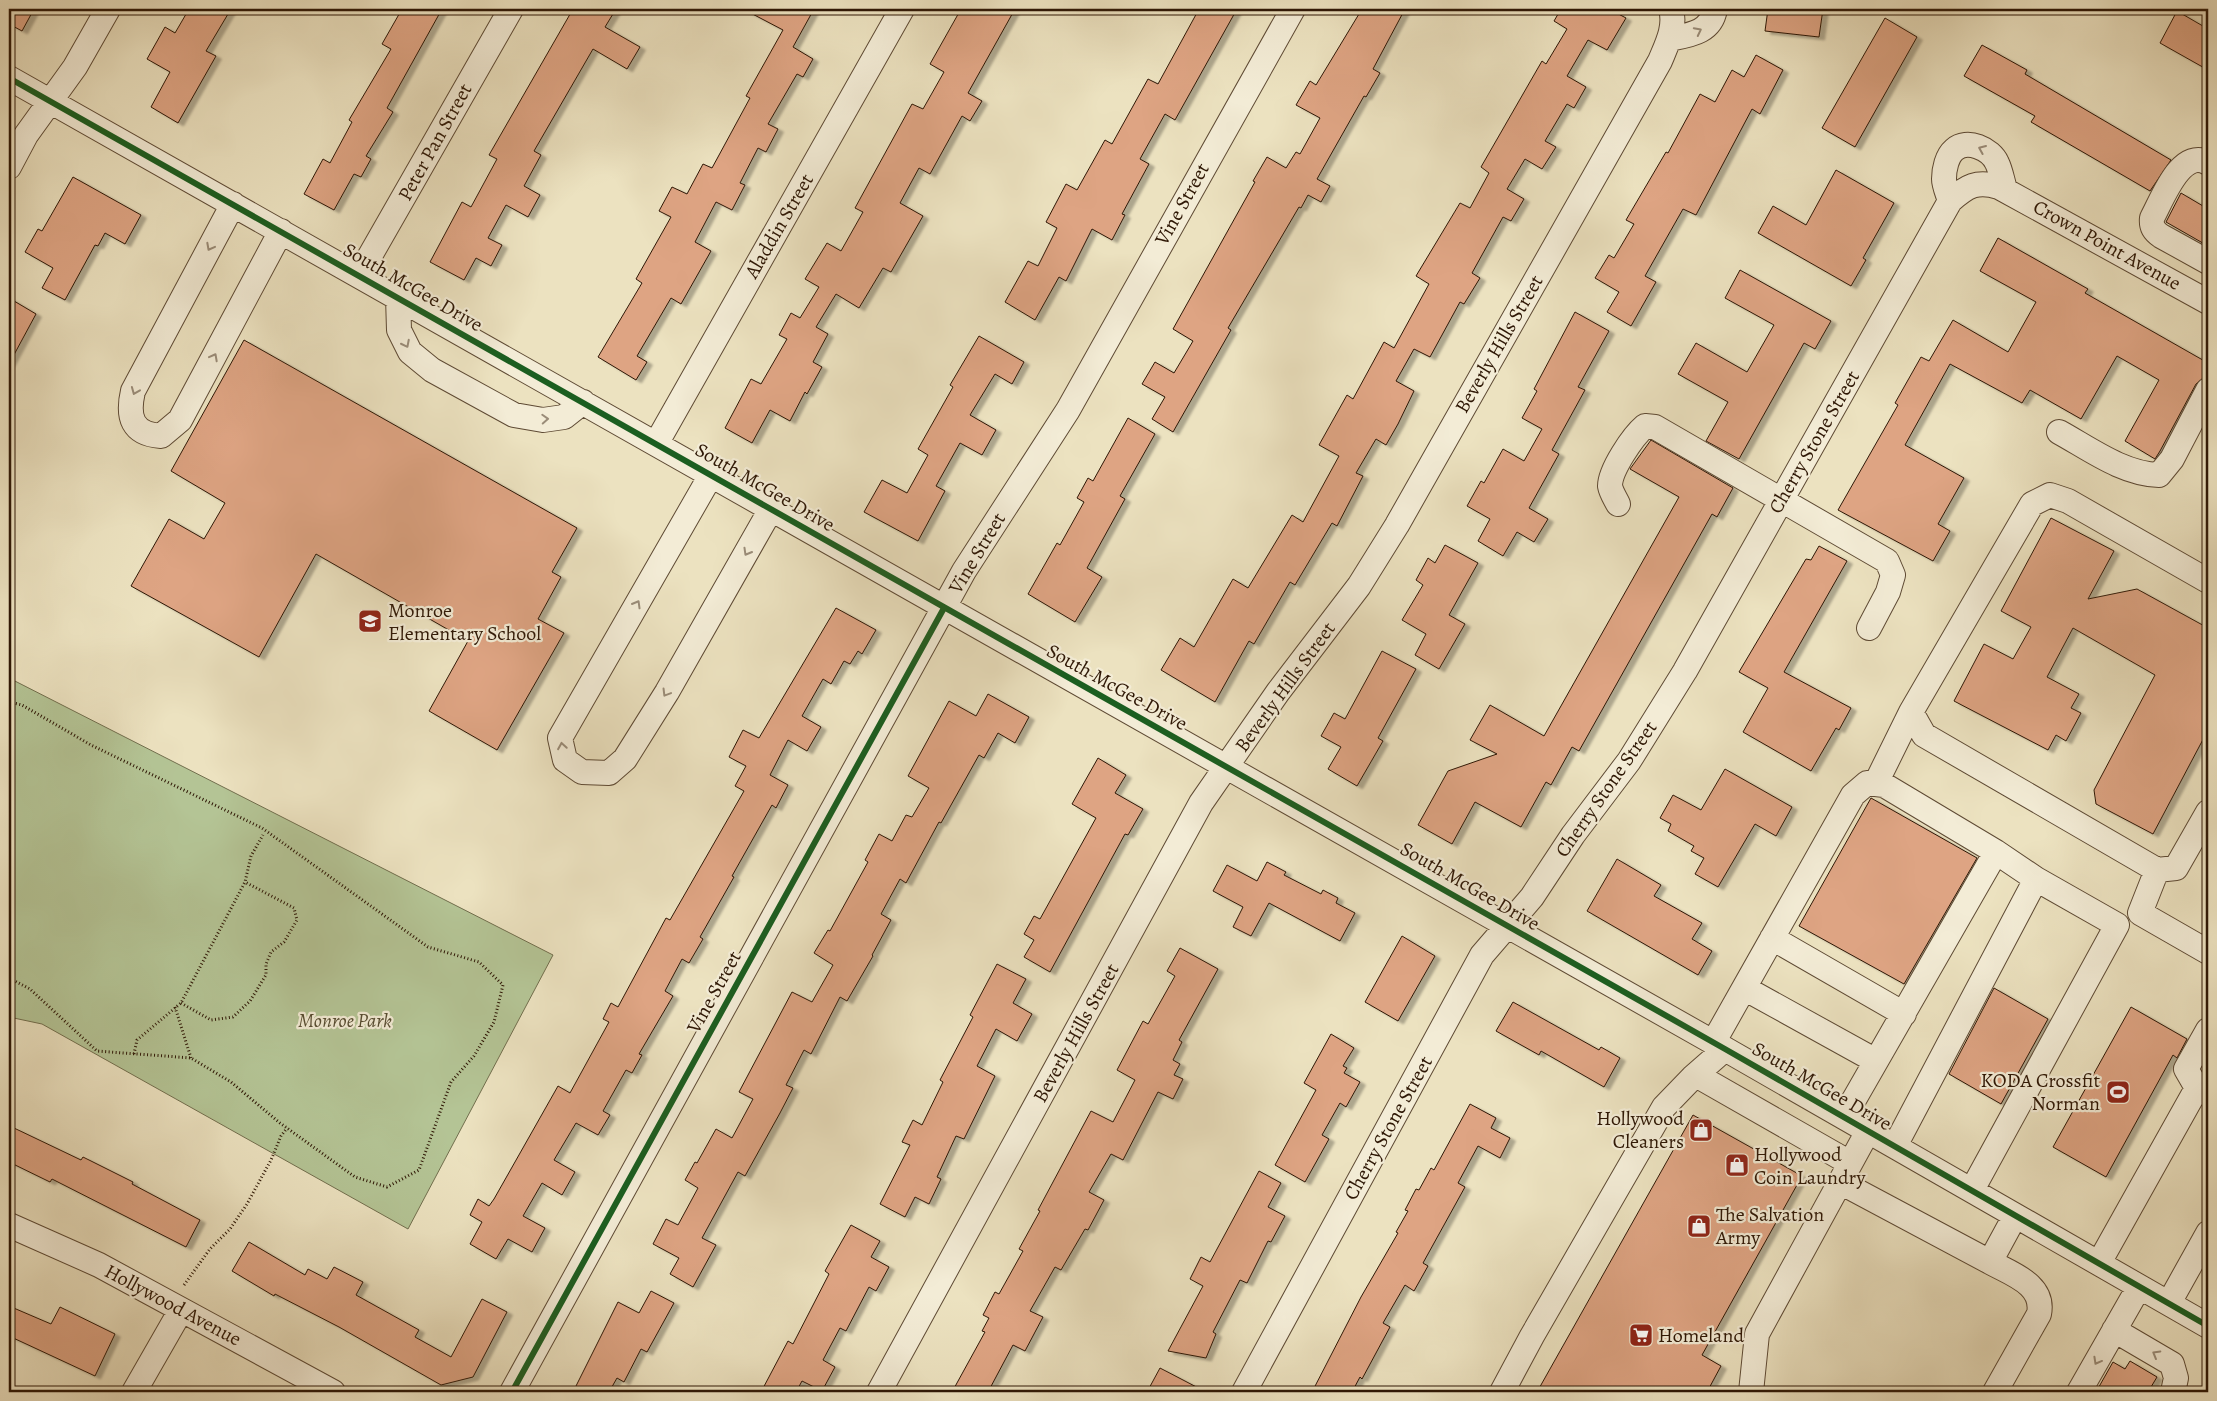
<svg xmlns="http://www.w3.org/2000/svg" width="2217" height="1401" font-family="Alegreya,serif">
	<defs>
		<filter id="shadow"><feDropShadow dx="5.5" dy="3" stdDeviation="1" flood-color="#0004"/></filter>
	</defs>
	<rect width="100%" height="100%" fill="#ece2c0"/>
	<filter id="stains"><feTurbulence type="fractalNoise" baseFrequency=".004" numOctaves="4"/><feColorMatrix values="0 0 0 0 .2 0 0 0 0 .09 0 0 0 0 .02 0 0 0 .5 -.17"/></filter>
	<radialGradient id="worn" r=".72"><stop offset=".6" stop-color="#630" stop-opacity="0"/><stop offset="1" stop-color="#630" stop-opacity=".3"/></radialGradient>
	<!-- green -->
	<path fill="#b4c495" stroke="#716e4d" d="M9,678L553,955L408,1229L42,1024L9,1017Z"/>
	<!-- building -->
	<path fill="#dea483" stroke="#2e1705" filter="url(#shadow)" d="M9,9H34L22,31L9,24Z
		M189,9H231L206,51L216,56L178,123L151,107L170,72L147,59L165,27L175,33Z
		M402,9H442L387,108L393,112L366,156L371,159L361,177L354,174L334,210L304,194L323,159L330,163L352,122L349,120L391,49L382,44Z
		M573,9H616L605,27L640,47L627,69L593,49L534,151L541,155L524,186L540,195L528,217L506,205L488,238L502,245L491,266L476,258L464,280L430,262L462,202L471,207L497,159L489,155Z
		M743,9H814L793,47L813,59L803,77L797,74L768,124L778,129L766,152L758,148L740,183L745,185L732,210L716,202L695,242L711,251L681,304L671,298L637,356L647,362L636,380L598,357L642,283L636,279L671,217L659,211L672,187L687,194L703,164L712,168L750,98L746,96L783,30Z
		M961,9H1015L968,93L982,101L970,121L962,116L930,174L919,168L900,203L923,216L891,272L883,268L859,308L836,294L816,327L828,334L813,362L822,367L807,394L805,392L790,421L770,410L752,443L725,428L751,379L761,384L787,339L779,335L791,313L800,318L819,287L805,279L827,243L841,251L863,212L855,208L912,104L923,109L944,72L930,64Z
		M1199,9H1237L1175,120L1165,114L1140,159L1149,164L1122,214L1125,215L1112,240L1092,229L1066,281L1059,277L1035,320L1005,302L1028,261L1038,266L1057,228L1046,222L1066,184L1077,190L1105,140L1112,144L1148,79L1158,84Z
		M1362,9H1405L1373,69L1380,73L1366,97L1364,96L1317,179L1330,186L1321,202L1308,195L1301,208L1299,207L1228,328L1231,330L1173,432L1152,419L1165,397L1142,384L1155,362L1174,373L1193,341L1173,329L1255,182L1253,181L1267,157L1286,168L1296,152L1300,154L1320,118L1296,105L1310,81L1316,85Z
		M1561,9H1609L1626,18L1607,50L1588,40L1567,76L1586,87L1574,108L1567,104L1545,141L1556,147L1542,169L1525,159L1507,189L1524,199L1511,221L1503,217L1472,273L1480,278L1464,304L1460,302L1430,357L1414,349L1396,381L1414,391L1398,424L1386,445L1376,439L1356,473L1363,476L1337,526L1332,523L1295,585L1290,582L1254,644L1249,641L1215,702L1161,670L1180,638L1194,647L1233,579L1248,588L1292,515L1303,522L1339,456L1319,445L1347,395L1353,399L1384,342L1394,348L1429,284L1416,276L1460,203L1470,208L1489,173L1481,167L1542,61L1546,64L1567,29L1554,21Z
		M1768,9H1823L1819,37L1765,31Z
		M2177,11L2208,29V70L2160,43Z
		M1885,18L1917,37L1855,147L1822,128Z
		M1982,45L2027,70L2025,74L2171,160L2150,191L2031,122L2035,116L1964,76Z
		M1756,55L1783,70L1760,114L1752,109L1696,215L1683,209L1645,276L1656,282L1631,326L1607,312L1619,292L1595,278L1609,255L1614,258L1634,224L1626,220L1666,152L1668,153L1700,94L1715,102L1732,70L1744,77Z
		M1836,170L1894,203L1863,258L1866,260L1851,286L1758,233L1773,206L1806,225Z
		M73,177L141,215L125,244L105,233L98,246L95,245L65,300L42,288L53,268L25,252L38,229L42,231Z
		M2181,193L2208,209V246L2166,222Z
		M1998,238L2088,289L2085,293L2208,363V371L2205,377L2196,384L2160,451L2155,459L2125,441L2159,380L2117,356L2081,419L2030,390L2022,403L1950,364L1905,445L1964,478L1938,524L1950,531L1933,561L1838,510L1898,405L1895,403L1921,357L1929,361L1953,320L2008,352L2036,302L1980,271Z
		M1740,270L1831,321L1815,349L1804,343L1739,459L1706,441L1728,402L1678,374L1696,343L1747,372L1774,325L1725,298Z
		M9,298L36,314L9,364Z
		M1575,312L1609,331L1578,387L1585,390L1552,450L1559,454L1529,508L1548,519L1534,542L1517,532L1503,556L1478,541L1490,519L1467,506L1481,481L1484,483L1503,449L1524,461L1542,429L1522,418L1537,391L1534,389Z
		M979,336L1024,362L1012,384L995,374L970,415L996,430L982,455L960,443L936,486L945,491L918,541L864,512L882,480L907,493L928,455L918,449L953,387L950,385Z
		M244,340L577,528L552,572L561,577L538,619L564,633L497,750L429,711L468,641L316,554L259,657L131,586L169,519L204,539L225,503L171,471Z
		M1128,418L1155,434L1120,496L1125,499L1087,568L1102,577L1075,622L1028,594L1057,543L1060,545L1084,502L1077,498L1088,478L1093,481Z
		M1651,440L1733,488L1717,517L1712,514L1579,751L1572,747L1551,785L1546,782L1521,827L1475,802L1452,844L1418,825L1448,771L1497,754L1470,740L1490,705L1544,736L1679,497L1630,469Z
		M2051,518L2114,551L2088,599L2137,589L2208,628V730L2153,834L2096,804L2094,790L2155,675L2073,628L2047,677L2079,694L2071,708L2081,713L2066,741L2056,735L2048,750L1954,701L1984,644L2013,659L2031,627L2001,611Z
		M1445,545L1478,563L1449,615L1465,624L1439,669L1415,655L1426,634L1402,620L1423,585L1416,580L1428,558L1435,563Z
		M1819,546L1847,561L1784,672L1851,708L1839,730L1836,728L1811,771L1743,732L1768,688L1739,672L1806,559L1811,560Z
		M836,608L876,630L862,654L858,651L850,664L844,661L831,684L823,679L802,716L821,727L807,751L788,740L770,775L788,785L776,808L772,805L732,876L734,877L700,937L703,939L689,963L682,959L665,991L673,996L639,1054L642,1055L632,1073L626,1070L603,1111L610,1115L598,1135L576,1123L554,1160L575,1172L562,1195L542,1183L523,1216L545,1228L532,1252L508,1239L496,1259L470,1244L482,1222L470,1215L478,1199L489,1206L494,1199L558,1086L570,1093L609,1022L603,1019L611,1003L618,1007L666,918L670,920L744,791L735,786L746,766L729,757L743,730L759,738Z
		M1382,651L1416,669L1378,738L1383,741L1357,786L1328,769L1341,747L1321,736L1334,713L1345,719Z
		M988,694L1029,717L1015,743L998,733L984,758L979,755L941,823L939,822L906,883L900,879L881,914L891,920L872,955L873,956L847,1001L840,997L811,1054L804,1050L786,1085L793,1088L780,1113L745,1176L738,1172L702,1238L716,1245L693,1287L670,1274L679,1258L653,1244L666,1219L678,1225L698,1188L685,1180L695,1162L697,1163L716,1129L732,1138L753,1099L739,1092L792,992L812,1002L833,965L814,953L828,930L830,931L868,862L865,860L879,834L892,841L906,815L912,817L929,788L908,776L949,701L976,716Z
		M1098,758L1126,775L1115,793L1143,809L1128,835L1125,834L1050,972L1024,957L1034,940L1024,934L1034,916L1040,919L1096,818L1072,804Z
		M1725,769L1792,807L1776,836L1755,824L1718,887L1695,874L1704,858L1691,851L1694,846L1668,831L1671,824L1660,818L1673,795L1701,810Z
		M1871,798L1977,858L1904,984L1799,926Z
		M1617,859L1661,885L1654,896L1702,923L1692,939L1712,951L1698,975L1587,911Z
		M1267,862L1286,872L1284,875L1321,894L1323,890L1338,898L1336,903L1355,913L1340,941L1269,903L1251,936L1233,927L1243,907L1213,891L1227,865L1257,881Z
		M1402,936L1435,956L1398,1021L1365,1002Z
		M1180,948L1218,969L1179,1040L1182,1042L1173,1060L1180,1064L1174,1075L1183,1079L1173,1099L1158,1092L1123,1160L1111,1154L1089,1192L1104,1200L1088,1230L1085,1229L1061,1270L1055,1267L1030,1311L1043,1317L1025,1351L1013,1345L988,1392H952L985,1332L982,1331L989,1318L983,1315L995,1292L999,1294L1023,1251L1019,1249L1040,1211L1038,1210L1091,1111L1113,1122L1135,1080L1117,1070L1143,1021L1148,1024L1175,976L1167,971Z
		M997,964L1026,979L1013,1003L1032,1014L1017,1041L996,1029L977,1066L995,1076L964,1139L956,1136L937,1177L941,1179L929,1204L915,1197L905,1217L880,1204L910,1145L902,1142L913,1120L922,1125L943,1082L940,1080L973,1017L970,1015Z
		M1994,988L2048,1019L2001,1104L1949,1074Z
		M1513,1002L1599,1050L1601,1047L1620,1058L1604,1087L1541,1051L1539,1055L1496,1031Z
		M2131,1007L2187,1039L2177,1058L2173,1055L2106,1177L2053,1147Z
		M1331,1034L1354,1048L1343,1066L1347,1068L1344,1073L1360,1082L1346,1107L1340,1103L1322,1135L1329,1139L1305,1182L1275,1165L1316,1090L1304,1083Z
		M1470,1104L1496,1118L1491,1128L1510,1138L1500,1158L1478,1146L1458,1183L1465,1187L1423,1263L1428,1266L1414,1291L1405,1285L1383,1323L1390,1327L1362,1379L1360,1377L1352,1392H1312L1361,1297L1398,1233L1396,1232L1408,1211L1405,1210L1416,1189L1419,1190L1431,1168L1434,1170Z
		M1693,1115L1802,1176L1702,1355L1721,1366L1707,1392H1537Z
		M14,1128L81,1160L83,1157L133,1182L132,1184L200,1220L186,1247L52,1179L50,1182L9,1162V1140Z
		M1259,1171L1281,1183L1268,1207L1285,1216L1271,1242L1268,1241L1247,1283L1240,1280L1213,1332L1216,1334L1206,1358L1168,1351L1203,1286L1190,1279L1201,1257L1210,1262Z
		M851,1225L880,1241L871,1257L889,1267L876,1291L869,1287L846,1331L840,1328L823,1360L835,1367L822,1391L802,1381L796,1392H761L788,1341L793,1344L829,1274L825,1271Z
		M249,1242L305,1275L308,1269L327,1279L334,1267L363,1282L356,1295L419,1330L415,1337L451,1357L482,1299L507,1312L473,1377L441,1385L339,1327L275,1294L274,1296L232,1271Z
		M651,1291L674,1303L647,1352L641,1349L624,1382L617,1378L609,1392H573L618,1302L639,1313Z
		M9,1306L51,1324L60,1307L115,1334L95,1376L9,1336Z
		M2130,1361L2157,1377L2148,1392H2096L2113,1362L2125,1369Z
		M1160,1368L1206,1392H1147Z"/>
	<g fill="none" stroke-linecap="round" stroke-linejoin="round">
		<!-- minor casing -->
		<g stroke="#5e4a34" stroke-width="26">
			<path id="minor" d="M1669,39C1689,35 1711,33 1715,9
				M9,78L1725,1049L2208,1326
				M2208,163C2181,147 2162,200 2152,218C2151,227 2154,231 2161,236L2208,262
				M9,167L26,135L75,67L108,9
				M1950,201C1948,194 1944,186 1944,179C1944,169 1947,156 1954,150C1967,138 1991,149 1997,163C2001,171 2002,180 2005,189
				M233,204L133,391C127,417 132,434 161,436L180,420L281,231
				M359,275L511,9
				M398,297L399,330L410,352L432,370L514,415L543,420L564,417L583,402
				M2059,432C2090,449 2123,474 2159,475L2172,459L2208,390
				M656,444L902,9
				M711,475L560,738L565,760L582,772L609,773L625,759L667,692L771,509
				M1618,504C1615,498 1611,492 1610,486C1610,470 1633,436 1645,426L1655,427L1887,561L1893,575L1888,592L1869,628
				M2208,581L2068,501L2050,495L2032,504L1911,712L1924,735L2157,870L2176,868L2208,812
				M1876,783L1911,712
				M2157,870L2140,913L2208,952
				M1772,938L1904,1014
				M1744,988L1876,1061
				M1713,1043L1853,795L1867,783L1884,785L1996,852L2036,879
				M1696,1075L1850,1163
				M2197,1088L2186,1069L2208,1030
				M1844,1117L1996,852
				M1895,1146L2036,879L2117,925L1972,1190
				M1840,1182L1990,1262
				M9,1225L99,1265L333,1392
				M2099,1263L2197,1088L2208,1094
				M2169,1303L2208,1233
				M2114,1330L2172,1364L2176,1378L2173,1392
				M134,1392L181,1310
				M512,1392L964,571L1068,410L1293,9
				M879,1392L1201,803L1278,692L1359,586L1397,525L1660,61C1667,44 1676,27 1671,9
				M1244,1392L1482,955L1532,897L1573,835L1629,761L1685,671L1950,201C1967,186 1977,180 1999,187L2208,302
				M1502,1392L1532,1336L1664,1107L1693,1077L1725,1049
				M1751,1392L1757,1334L1868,1131
				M1995,1392L2039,1314C2045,1284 2011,1274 1990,1262L2015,1216
				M2079,1392L2139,1287"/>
		</g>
		<!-- path -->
		<path stroke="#2e1705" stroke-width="3" stroke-dasharray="1 2.5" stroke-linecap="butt" d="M9,702L22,705L91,745L262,828L428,947L479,962L503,985L494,1022L474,1056L451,1082L419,1170L387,1187L355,1177L280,1123L231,1082L191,1058L97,1051L30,989L9,978
			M181,1003L211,1020L233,1017L250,1001L266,975V964L271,952L284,942L297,920L294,908L245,882
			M175,1007L191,1058
			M134,1054L137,1040L181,1003L245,882L251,856L263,835
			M184,1285L210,1249L230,1229L247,1204L271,1160L281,1136L287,1128"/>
		<!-- minor -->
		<use href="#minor" stroke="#f3ecd6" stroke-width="24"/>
		<!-- cycleway casing -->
		<g stroke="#f3ecd6" stroke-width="9">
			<path id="cycleway" d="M9,78L1725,1049L2208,1326
				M512,1392L944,608"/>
		</g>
		<!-- cycleway -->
		<use href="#cycleway" stroke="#1b5e20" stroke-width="6"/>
	</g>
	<!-- one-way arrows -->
	<defs><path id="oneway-chevron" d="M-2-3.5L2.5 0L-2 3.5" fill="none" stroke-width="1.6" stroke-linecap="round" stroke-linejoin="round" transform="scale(1.25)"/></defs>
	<g stroke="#9a8c78">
		<use href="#oneway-chevron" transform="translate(1698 31) rotate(-27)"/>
		<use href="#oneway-chevron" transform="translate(1982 149) rotate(-157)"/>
		<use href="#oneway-chevron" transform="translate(210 247) rotate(118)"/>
		<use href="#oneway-chevron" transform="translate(406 344) rotate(63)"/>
		<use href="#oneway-chevron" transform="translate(214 357) rotate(-62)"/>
		<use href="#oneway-chevron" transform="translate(135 391) rotate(112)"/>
		<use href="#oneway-chevron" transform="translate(545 419) rotate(-3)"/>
		<use href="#oneway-chevron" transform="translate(747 552) rotate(120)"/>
		<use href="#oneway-chevron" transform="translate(637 604) rotate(-60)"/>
		<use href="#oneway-chevron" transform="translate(666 693) rotate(121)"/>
		<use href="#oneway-chevron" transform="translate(562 746) rotate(-99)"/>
		<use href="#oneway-chevron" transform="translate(2156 1354) rotate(-150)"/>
		<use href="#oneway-chevron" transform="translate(2097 1361) rotate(119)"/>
	</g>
	<!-- icons -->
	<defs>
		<g id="school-square" transform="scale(1.25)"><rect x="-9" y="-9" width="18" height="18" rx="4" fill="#8f2418" stroke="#f3ecd6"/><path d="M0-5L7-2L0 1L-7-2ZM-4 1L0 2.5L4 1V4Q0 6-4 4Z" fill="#fff"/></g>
		<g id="stadium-square" transform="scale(1.25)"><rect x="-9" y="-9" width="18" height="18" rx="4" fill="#8f2418" stroke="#f3ecd6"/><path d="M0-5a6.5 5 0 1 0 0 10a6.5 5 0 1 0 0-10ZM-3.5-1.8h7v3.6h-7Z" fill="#fff"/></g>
		<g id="shop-square" transform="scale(1.25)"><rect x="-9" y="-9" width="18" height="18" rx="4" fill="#8f2418" stroke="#f3ecd6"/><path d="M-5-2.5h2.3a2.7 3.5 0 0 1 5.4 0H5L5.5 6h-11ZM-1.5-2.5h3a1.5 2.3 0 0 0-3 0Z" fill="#fff"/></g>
		<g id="supermarket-square" transform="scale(1.25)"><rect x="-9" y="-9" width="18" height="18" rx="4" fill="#8f2418" stroke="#f3ecd6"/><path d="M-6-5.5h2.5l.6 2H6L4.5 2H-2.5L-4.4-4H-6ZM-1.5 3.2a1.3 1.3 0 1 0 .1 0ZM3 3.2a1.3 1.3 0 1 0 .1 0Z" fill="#fff"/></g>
	</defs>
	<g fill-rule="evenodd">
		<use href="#school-square" x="370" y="621"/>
		<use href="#stadium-square" x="2118" y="1092"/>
		<use href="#shop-square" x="1701" y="1130"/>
		<use href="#shop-square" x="1737" y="1165"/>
		<use href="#shop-square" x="1699" y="1226"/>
		<use href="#supermarket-square" x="1641" y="1335"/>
	</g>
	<g text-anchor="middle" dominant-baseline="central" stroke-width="4.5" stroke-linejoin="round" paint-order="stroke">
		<!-- street labels -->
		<g font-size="20" fill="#2e1705" stroke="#f3ecd6">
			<text transform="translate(435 142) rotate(-61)">Peter Pan Street</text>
			<text transform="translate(1182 204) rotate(-61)">Vine Street</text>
			<text transform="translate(779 226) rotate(-60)">Aladdin Street</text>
			<text transform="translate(2107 245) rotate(29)">Crown Point Avenue</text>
			<text transform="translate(413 287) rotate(30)">South McGee Drive</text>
			<text transform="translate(1499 344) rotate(-60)">Beverly Hills Street</text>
			<text transform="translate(1814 442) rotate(-60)">Cherry Stone Street</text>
			<text transform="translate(765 487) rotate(30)">South McGee Drive</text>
			<text transform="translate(977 553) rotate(-59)">Vine Street</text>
			<text transform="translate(1117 687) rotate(29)">South McGee Drive</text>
			<text transform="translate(1285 687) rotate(-54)">Beverly Hills Street</text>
			<text transform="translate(1606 789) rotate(-55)">Cherry Stone Street</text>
			<text transform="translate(1470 886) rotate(30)">South McGee Drive</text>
			<text transform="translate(714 992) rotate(-61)">Vine Street</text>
			<text transform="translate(1076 1033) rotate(-61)">Beverly Hills Street</text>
			<text transform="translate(1822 1086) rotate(30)">South McGee Drive</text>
			<text transform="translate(1388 1128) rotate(-61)">Cherry Stone Street</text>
			<text transform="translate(173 1305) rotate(28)">Hollywood Avenue</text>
		</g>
		<!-- poi labels -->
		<g font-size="20" fill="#2e1705" stroke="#f3ecd6" text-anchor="start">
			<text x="388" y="610">Monroe<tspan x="388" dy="23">Elementary School</tspan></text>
			<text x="2100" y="1080" text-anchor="end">KODA Crossfit<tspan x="2100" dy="23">Norman</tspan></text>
			<text x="1684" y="1118" text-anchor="end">Hollywood<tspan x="1684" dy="23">Cleaners</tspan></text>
			<text x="1754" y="1154">Hollywood<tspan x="1754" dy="23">Coin Laundry</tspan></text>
			<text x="1716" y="1214">The Salvation<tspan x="1716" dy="23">Army</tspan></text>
			<text x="1658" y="1335">Homeland</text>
		</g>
		<!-- park labels -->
		<g font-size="20" font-style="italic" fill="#564b30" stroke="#f3ecd6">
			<text x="345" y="1020">Monroe Park</text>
		</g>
	</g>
	<!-- margin -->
	<rect width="2217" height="1401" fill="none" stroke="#ece2c0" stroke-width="30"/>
	<rect x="10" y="10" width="2197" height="1381" fill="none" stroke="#2e1705" stroke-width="2.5"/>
	<rect x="15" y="15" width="2187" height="1371" fill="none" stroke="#2e1705"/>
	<rect width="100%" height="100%" filter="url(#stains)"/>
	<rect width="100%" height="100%" fill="url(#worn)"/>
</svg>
